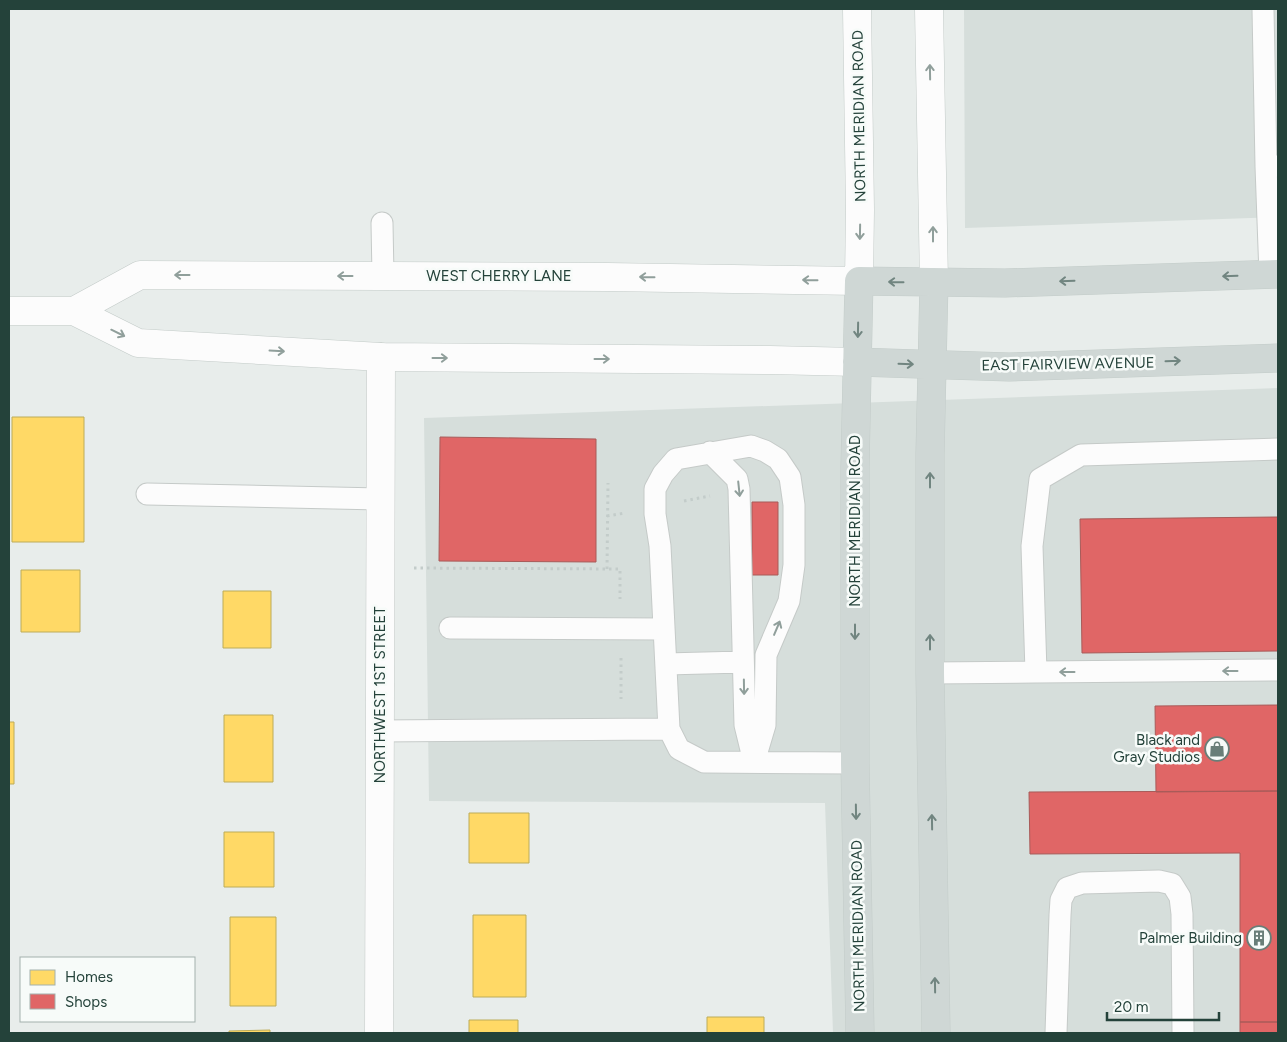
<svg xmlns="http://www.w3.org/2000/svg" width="1287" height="1042" font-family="Figtree,sans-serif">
	<rect width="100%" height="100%" fill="#e8edeb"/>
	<!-- built -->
	<path fill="#d6dedb" d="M964,9H1278V217L965,228Z
		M1278,388V1033H833L825,803L429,801L424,418Z"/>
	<!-- homes -->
	<path fill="#ffd966" stroke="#bdac59" d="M12,417H84V542H12Z
		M21,570H80V632H21Z
		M223,591H271V648H223Z
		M224,715H273V782H224Z
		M9,722H14V784H9Z
		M469,813H529V863H469Z
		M224,832H274V887H224Z
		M473,915H526V997H473Z
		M230,917H276V1006H230Z
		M707,1017H764V1033H707Z
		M469,1020H518V1033H469Z
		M270,1030V1033H229V1031Z"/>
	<!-- shops -->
	<path fill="#e06666" stroke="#a85b59" d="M440,437L596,439V562L439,561Z
		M752,502H778V575H752Z
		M1278,517V651L1082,653L1080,519Z
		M1278,705V791L1156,792L1155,706Z
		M1278,791V1022H1240V853L1030,854L1029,792Z
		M1240,1022H1278V1033H1240Z"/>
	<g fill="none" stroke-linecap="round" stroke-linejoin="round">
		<!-- lane casing -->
		<g stroke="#c5cac8" stroke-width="23">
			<path id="lane" d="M1263,9L1266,166
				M382,223L383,276
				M1270,275L1266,166H1278
				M147,494L380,499
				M450,628L664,629
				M666,664L743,662
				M1036,672L1278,670
				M930,673L1036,672L1032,546L1040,479L1081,455L1278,449
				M669,729L679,749L704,762L855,763
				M379,731L669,729L660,546L655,514V489L663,474L676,459L751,446L765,451L778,459L790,477L794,505V565L789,601L766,655L765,725L754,762L745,725L739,489L737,479L710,452
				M1056,1033L1060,915L1061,900L1067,888L1082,883L1159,881L1172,884L1180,897L1182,914L1183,1033"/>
		</g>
		<!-- street casing -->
		<g stroke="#c5cac8" stroke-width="29">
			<path id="street" d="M379,1033L381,357"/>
		</g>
		<!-- secondary casing -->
		<g stroke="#c3cbc8" stroke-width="29">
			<path id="secondary" d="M929,9L934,283
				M9,311H74L138,343L381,357L770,360L857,362
				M74,311L140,275L608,277L859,281L860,210L857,9"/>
		</g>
		<!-- primary casing -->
		<g stroke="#c3ccc9" stroke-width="29">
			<path id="primary" d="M934,283L930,454V673L936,1033
				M857,362L1009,367L1278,358
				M860,1033L855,763V467L859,281L1005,283L1278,274"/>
		</g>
		<!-- path -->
		<path stroke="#c3ccca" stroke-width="3" stroke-dasharray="2.5 4" stroke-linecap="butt" d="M684,501L710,496
			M607,516L625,513
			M414,568L620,569V599
			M607,569L608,483
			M621,658V699"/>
		<!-- lane -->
		<use href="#lane" stroke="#fcfcfc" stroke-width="21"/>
		<!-- street -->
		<use href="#street" stroke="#fcfcfc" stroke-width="28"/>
		<!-- secondary -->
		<use href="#secondary" stroke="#fcfcfc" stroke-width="28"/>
		<!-- primary -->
		<use href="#primary" stroke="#cfd7d5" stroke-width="28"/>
	</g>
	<!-- one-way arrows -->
	<defs><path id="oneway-shaft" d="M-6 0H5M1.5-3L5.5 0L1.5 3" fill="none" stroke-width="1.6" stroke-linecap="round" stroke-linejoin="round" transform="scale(1.25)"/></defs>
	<g stroke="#909f9b">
		<use href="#oneway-shaft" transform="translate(930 72) rotate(-91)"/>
		<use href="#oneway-shaft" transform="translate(860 232) rotate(91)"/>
		<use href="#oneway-shaft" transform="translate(933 234) rotate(-90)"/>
		<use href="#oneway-shaft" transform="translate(182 275) rotate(-180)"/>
		<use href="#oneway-shaft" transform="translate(345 276) rotate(-180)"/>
		<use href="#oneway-shaft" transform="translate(647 277) rotate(-179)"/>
		<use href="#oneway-shaft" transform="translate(810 280) rotate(-179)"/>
		<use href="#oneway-shaft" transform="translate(118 333) rotate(26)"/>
		<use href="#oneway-shaft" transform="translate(277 351) rotate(3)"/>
		<use href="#oneway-shaft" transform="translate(440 358)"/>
		<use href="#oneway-shaft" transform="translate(602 359)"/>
		<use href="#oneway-shaft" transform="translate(739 489) rotate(84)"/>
		<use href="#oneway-shaft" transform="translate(777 628) rotate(-67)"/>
		<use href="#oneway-shaft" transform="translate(1230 671) rotate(180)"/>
		<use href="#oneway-shaft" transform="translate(1067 672) rotate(180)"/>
		<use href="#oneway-shaft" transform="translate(744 687) rotate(89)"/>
	</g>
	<g stroke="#718580">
		<use href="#oneway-shaft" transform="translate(1230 276) rotate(178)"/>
		<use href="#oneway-shaft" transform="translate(1067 281) rotate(178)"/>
		<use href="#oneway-shaft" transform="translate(896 282) rotate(-179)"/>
		<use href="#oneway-shaft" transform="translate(858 330) rotate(91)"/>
		<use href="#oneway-shaft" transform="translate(1173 361) rotate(-2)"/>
		<use href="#oneway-shaft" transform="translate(906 364) rotate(2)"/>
		<use href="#oneway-shaft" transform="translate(930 480) rotate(-90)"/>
		<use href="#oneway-shaft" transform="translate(855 632) rotate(90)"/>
		<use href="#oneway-shaft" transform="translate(930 642) rotate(-90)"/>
		<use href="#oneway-shaft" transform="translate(856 812) rotate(89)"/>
		<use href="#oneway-shaft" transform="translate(932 822) rotate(-91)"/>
		<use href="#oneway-shaft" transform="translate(935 985) rotate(-91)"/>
	</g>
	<!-- icons -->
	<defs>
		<g id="shop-ring" transform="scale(1.25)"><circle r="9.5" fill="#f7fbf9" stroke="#697e78" stroke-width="1.5"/><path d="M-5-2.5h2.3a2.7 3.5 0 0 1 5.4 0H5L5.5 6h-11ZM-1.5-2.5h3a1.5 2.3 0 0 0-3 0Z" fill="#697e78"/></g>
		<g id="building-ring" transform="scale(1.25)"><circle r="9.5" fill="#f7fbf9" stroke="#697e78" stroke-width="1.5"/><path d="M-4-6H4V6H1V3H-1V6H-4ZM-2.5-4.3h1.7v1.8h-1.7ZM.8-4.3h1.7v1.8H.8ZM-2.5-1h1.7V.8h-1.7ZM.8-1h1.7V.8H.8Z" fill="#697e78"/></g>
	</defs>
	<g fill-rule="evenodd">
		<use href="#shop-ring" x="1217" y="749"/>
		<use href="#building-ring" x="1259" y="938"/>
	</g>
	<g text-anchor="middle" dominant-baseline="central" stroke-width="5" stroke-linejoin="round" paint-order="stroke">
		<!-- street labels -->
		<g font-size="15" fill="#24423a" stroke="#f7fbf9">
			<text transform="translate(859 116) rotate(-91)">NORTH MERIDIAN ROAD</text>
			<text x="499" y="276">WEST CHERRY LANE</text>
			<text transform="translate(1068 364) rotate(-1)">EAST FAIRVIEW AVENUE</text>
			<text transform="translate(855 521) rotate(-90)">NORTH MERIDIAN ROAD</text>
			<text transform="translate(380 695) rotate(-90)">NORTHWEST 1ST STREET</text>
			<text transform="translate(858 926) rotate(-91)">NORTH MERIDIAN ROAD</text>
		</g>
		<!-- poi labels -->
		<g font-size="15" fill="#24423a" stroke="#f7fbf9" text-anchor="end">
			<text x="1200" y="740">Black and<tspan x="1200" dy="17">Gray Studios</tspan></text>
			<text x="1242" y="938">Palmer Building</text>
		</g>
	</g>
	<!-- border -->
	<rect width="1287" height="1042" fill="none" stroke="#24423a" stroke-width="20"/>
	<!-- legend -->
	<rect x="20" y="957" width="175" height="65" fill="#f7fbf9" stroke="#a3b1ad"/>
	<rect x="30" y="970" width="25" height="15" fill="#ffd966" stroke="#a3b1ad"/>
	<text x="65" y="982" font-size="15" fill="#24423a">Homes</text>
	<rect x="30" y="994" width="25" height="15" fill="#e06666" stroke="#a3b1ad"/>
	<text x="65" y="1007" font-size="15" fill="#24423a">Shops</text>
	<!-- scale -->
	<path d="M1107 1012v8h112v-8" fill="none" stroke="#24423a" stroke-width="2.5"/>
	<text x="1114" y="1012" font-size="15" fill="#24423a" stroke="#f7fbf9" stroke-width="4" paint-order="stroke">20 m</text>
</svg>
